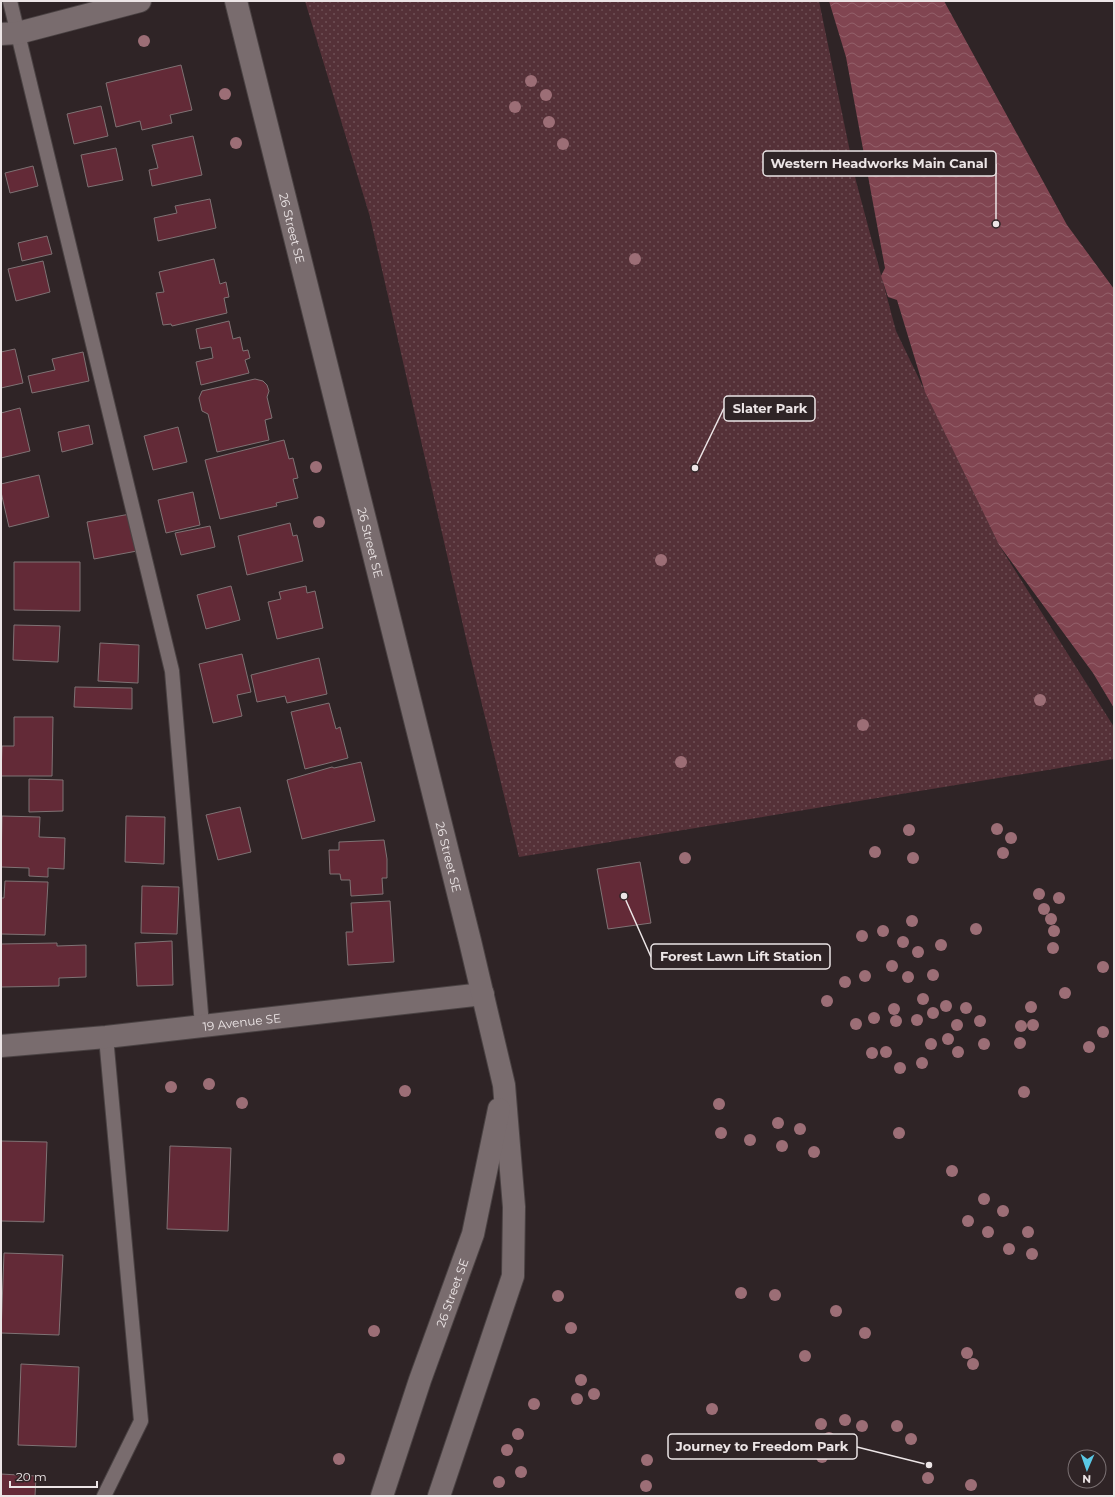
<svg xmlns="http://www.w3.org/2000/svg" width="1115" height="1497" font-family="Montserrat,sans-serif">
	<defs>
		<pattern id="grass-dots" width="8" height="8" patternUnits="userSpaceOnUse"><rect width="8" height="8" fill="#553138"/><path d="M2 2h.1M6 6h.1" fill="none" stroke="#6e4f55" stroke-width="1.8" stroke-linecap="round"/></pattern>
		<pattern id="water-waves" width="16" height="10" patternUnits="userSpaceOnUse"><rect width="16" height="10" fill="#814551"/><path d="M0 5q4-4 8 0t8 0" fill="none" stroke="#93606a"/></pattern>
	</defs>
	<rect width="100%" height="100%" fill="#2f2426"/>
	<!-- grass -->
	<path fill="url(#grass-dots)" d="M305,1H819L856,181L896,331L999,545L1114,727V759L519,857L468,647L370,217Z"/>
	<!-- water -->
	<path fill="url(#water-waves)" d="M829,1H944L1067,225L1114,289V708L1093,673L999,545L925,392L897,300L888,297L881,276L885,268L846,57Z"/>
	<!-- building -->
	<path fill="#632a37" stroke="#7f7274" d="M181,65L192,110L170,115L172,123L142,130L140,121L116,127L106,83Z
		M101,106L108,136L74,144L67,114Z
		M193,136L202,175L152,186L149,170L158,168L152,145Z
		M116,148L123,180L88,187L81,155Z
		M33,166L38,186L10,193L5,173Z
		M210,199L216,228L158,241L154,218L177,213L175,206Z
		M47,236L52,254L22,261L18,243Z
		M214,259L220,284L226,282L229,297L224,298L227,313L172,326L171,324L163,325L156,293L164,292L159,272Z
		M43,261L50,292L16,301L8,269Z
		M229,321L233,339L240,337L243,351L248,350L250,358L245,360L249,373L201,385L196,362L213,358L211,347L200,349L196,329Z
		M15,349L23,383L1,388V352Z
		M83,352L89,381L32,393L28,376L55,370L52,359Z
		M255,379L263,381L267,385L269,391L267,397L272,418L265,420L269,440L217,452L208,414L202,411L199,398L202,391Z
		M20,408L30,451L1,458V413Z
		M89,425L93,444L62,452L58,432Z
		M178,427L187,462L153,470L144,436Z
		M284,440L289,459L293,458L298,478L293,479L298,498L276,503L277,506L220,519L205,460Z
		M39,475L49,517L9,527L1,492V484Z
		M193,492L200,525L166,533L158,500Z
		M130,514L137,551L94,559L87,522Z
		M290,523L293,536L297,535L303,561L247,575L238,536Z
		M210,526L215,547L181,555L175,533Z
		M14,562H80V611L14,610Z
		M231,586L240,620L206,629L197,595Z
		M306,586L307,593L315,591L323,628L277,639L268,602L281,599L279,592Z
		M14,625L60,626L58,662L13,660Z
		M100,643L139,645L138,683L98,681Z
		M242,654L251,692L237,695L242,716L213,723L199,664Z
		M319,658L327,694L287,703L285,696L257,702L251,675Z
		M75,687L132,688V709L74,707Z
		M329,703L336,729L340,727L348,758L305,769L291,712Z
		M14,717H53L52,776H1L2,746H14Z
		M361,762L375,821L302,839L287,780L332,767L334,768Z
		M29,779L63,780V811L29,812Z
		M240,807L251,852L218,860L206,815Z
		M2,816L40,817L39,837L65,838L64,869L48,868V877L29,876V868L1,867Z
		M126,816L165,817L164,864L125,862Z
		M384,840L387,859V878H382L383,894L351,896L350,880H341L340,874H330L329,850H339V842Z
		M640,862L651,923L608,929L597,869Z
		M5,881L48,882L45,935L1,934V898H4Z
		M142,886L179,887L177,934L141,933Z
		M390,901L394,962L348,965L346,932H353L351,903Z
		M172,941L173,985L137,986L135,943Z
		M57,943V946L86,945V977L59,978V986L1,987V944Z
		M1,1141L47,1142L44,1222L1,1221Z
		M170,1146L231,1148L228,1231L167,1229Z
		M4,1253L63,1255L59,1335L1,1333Z
		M21,1364L79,1367L76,1447L18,1445Z
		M1,1474L36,1476L35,1496H1Z"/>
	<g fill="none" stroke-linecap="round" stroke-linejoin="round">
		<!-- service casing -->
		<g stroke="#4a4243" stroke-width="16">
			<path id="service" d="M10,1L172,671L202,1025
				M104,1496L141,1421L106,1037"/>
		</g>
		<!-- minor casing -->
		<g stroke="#4a4243" stroke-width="24">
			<g id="minor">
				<path d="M1,34L18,33L140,1"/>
				<path id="s1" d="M1,1046L106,1037L483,994"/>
			</g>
		</g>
		<!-- tertiary casing -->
		<g stroke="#4a4243" stroke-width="24">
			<g id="tertiary">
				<path id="s2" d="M236,1L470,941L504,1085L514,1207L513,1276L439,1496"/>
				<path id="s3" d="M382,1496L420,1380L473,1234L499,1109"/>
			</g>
		</g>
		<!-- service -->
		<use href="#service" stroke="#796c6e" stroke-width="14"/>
		<!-- minor -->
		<use href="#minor" stroke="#796c6e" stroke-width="22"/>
		<!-- tertiary -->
		<use href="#tertiary" stroke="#796c6e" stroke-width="22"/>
	</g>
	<!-- trees -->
	<g fill="#9c6e76">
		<circle cx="144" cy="41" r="6"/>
		<circle cx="531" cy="81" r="6"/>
		<circle cx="225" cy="94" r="6"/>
		<circle cx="546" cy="95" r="6"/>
		<circle cx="515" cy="107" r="6"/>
		<circle cx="549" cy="122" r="6"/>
		<circle cx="236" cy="143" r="6"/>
		<circle cx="563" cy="144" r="6"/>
		<circle cx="635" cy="259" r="6"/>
		<circle cx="316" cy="467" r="6"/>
		<circle cx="319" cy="522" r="6"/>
		<circle cx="661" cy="560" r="6"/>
		<circle cx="1040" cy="700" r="6"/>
		<circle cx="863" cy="725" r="6"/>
		<circle cx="681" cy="762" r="6"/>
		<circle cx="997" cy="829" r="6"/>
		<circle cx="909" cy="830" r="6"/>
		<circle cx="1011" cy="838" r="6"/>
		<circle cx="875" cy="852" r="6"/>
		<circle cx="1003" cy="853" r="6"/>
		<circle cx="685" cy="858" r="6"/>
		<circle cx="913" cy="858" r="6"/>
		<circle cx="1039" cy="894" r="6"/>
		<circle cx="1059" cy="898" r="6"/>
		<circle cx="1044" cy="909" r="6"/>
		<circle cx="1051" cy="919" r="6"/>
		<circle cx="912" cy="921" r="6"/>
		<circle cx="976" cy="929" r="6"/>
		<circle cx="883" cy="931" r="6"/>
		<circle cx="1054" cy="931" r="6"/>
		<circle cx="862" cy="936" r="6"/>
		<circle cx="903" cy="942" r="6"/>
		<circle cx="941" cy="945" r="6"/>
		<circle cx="1053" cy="948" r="6"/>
		<circle cx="918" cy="952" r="6"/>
		<circle cx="892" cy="966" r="6"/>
		<circle cx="1103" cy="967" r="6"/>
		<circle cx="933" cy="975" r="6"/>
		<circle cx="865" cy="976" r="6"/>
		<circle cx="908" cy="977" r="6"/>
		<circle cx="845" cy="982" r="6"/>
		<circle cx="1065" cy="993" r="6"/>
		<circle cx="923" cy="999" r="6"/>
		<circle cx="827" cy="1001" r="6"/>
		<circle cx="946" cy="1006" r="6"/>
		<circle cx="1031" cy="1007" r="6"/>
		<circle cx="966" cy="1008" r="6"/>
		<circle cx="894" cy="1009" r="6"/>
		<circle cx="933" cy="1013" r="6"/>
		<circle cx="874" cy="1018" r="6"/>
		<circle cx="917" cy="1020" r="6"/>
		<circle cx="896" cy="1021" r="6"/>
		<circle cx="980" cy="1021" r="6"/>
		<circle cx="856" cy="1024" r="6"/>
		<circle cx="957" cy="1025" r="6"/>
		<circle cx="1033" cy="1025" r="6"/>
		<circle cx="1021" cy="1026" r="6"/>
		<circle cx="1103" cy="1032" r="6"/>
		<circle cx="948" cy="1039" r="6"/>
		<circle cx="1020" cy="1043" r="6"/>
		<circle cx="931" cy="1044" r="6"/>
		<circle cx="984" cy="1044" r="6"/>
		<circle cx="1089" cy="1047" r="6"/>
		<circle cx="886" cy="1052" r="6"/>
		<circle cx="958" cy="1052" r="6"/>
		<circle cx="872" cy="1053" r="6"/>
		<circle cx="922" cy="1063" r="6"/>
		<circle cx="900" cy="1068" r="6"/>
		<circle cx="209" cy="1084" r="6"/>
		<circle cx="171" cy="1087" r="6"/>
		<circle cx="405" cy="1091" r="6"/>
		<circle cx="1024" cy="1092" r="6"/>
		<circle cx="242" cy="1103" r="6"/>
		<circle cx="719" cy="1104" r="6"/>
		<circle cx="778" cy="1123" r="6"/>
		<circle cx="800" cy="1129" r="6"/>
		<circle cx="721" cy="1133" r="6"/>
		<circle cx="899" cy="1133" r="6"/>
		<circle cx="750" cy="1140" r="6"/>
		<circle cx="782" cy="1146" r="6"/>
		<circle cx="814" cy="1152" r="6"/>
		<circle cx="952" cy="1171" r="6"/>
		<circle cx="984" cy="1199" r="6"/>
		<circle cx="1003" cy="1211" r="6"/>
		<circle cx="968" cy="1221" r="6"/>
		<circle cx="988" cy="1232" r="6"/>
		<circle cx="1028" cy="1232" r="6"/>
		<circle cx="1009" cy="1249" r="6"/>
		<circle cx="1032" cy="1254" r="6"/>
		<circle cx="741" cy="1293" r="6"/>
		<circle cx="775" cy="1295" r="6"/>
		<circle cx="558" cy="1296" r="6"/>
		<circle cx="836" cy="1311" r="6"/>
		<circle cx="571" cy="1328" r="6"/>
		<circle cx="374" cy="1331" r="6"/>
		<circle cx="865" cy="1333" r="6"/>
		<circle cx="967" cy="1353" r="6"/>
		<circle cx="805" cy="1356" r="6"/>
		<circle cx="973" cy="1364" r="6"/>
		<circle cx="581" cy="1380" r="6"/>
		<circle cx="594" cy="1394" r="6"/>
		<circle cx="577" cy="1399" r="6"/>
		<circle cx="534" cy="1404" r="6"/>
		<circle cx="712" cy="1409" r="6"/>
		<circle cx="845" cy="1420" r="6"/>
		<circle cx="821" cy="1424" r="6"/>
		<circle cx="862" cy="1426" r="6"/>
		<circle cx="897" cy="1426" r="6"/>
		<circle cx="518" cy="1434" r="6"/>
		<circle cx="829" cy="1438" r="6"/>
		<circle cx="911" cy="1439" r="6"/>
		<circle cx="507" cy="1450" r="6"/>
		<circle cx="822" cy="1457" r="6"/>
		<circle cx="339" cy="1459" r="6"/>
		<circle cx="647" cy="1460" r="6"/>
		<circle cx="521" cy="1472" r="6"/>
		<circle cx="928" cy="1478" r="6"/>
		<circle cx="499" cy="1482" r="6"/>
		<circle cx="971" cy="1485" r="6"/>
		<circle cx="646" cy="1486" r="6"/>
	</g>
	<g text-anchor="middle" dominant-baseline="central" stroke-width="3" stroke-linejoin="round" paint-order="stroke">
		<!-- street labels -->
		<g font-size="12" fill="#ece5e6" stroke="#2f2426">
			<text stroke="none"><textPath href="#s2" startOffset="234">26 Street SE</textPath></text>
			<text stroke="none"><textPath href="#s2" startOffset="558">26 Street SE</textPath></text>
			<text stroke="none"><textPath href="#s2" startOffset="882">26 Street SE</textPath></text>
			<text stroke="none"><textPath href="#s1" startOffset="242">19 Avenue SE</textPath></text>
			<text stroke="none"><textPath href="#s3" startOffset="215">26 Street SE</textPath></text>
		</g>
	</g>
	<!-- callouts -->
	<path fill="none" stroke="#ece5e6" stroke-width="1.5" d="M996 224L996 164M695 468L724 408M624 896L651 957M929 1465L857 1447"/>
	<g fill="#ece5e6" stroke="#2f2426" stroke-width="1.5">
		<circle cx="996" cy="224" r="4"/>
		<circle cx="695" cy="468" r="4"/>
		<circle cx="624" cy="896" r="4"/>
		<circle cx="929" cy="1465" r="4"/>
	</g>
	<g fill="#2f2426" stroke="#ece5e6" stroke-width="1.5">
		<rect x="763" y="151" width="233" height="25" rx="4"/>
		<rect x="724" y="396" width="91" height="25" rx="4"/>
		<rect x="651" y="944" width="179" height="25" rx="4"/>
		<rect x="668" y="1434" width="189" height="25" rx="4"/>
	</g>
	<g font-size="13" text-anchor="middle" font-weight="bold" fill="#ece5e6">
		<text x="879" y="168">Western Headworks Main Canal</text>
		<text x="770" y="413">Slater Park</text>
		<text x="741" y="961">Forest Lawn Lift Station</text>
		<text x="762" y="1451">Journey to Freedom Park</text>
	</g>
	<!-- border -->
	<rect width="1115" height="1497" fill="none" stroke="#ece5e6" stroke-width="4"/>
	<!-- north arrow -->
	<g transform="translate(1087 1469) rotate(182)"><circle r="19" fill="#2f2426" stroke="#7b7173"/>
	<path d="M0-3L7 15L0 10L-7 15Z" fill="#5ac8e5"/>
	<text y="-6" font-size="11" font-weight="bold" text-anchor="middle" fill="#ece5e6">N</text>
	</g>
	<!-- scale -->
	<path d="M10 1481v6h87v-6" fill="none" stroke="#ece5e6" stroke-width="2"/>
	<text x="16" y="1481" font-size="12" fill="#ece5e6" stroke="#2f2426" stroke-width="3" paint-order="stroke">20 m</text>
</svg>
